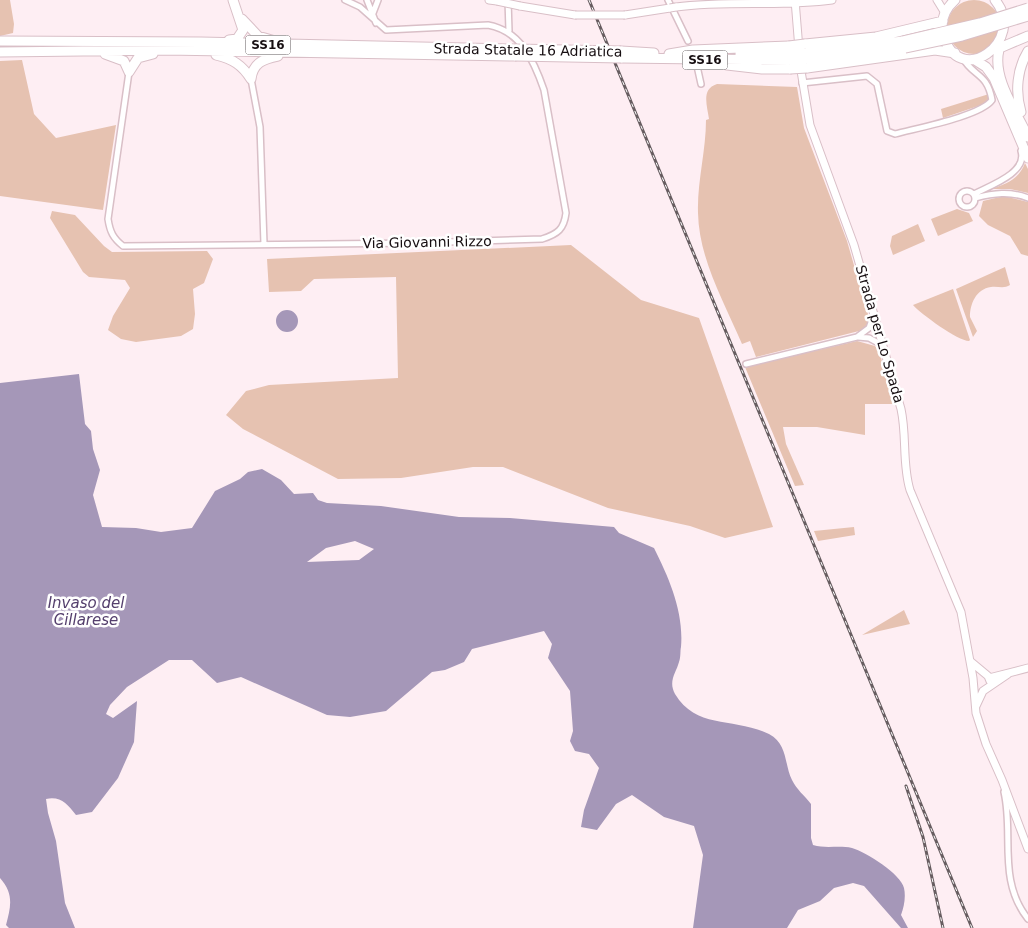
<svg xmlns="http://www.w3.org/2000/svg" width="1028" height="928" font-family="'DejaVu Sans',sans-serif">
	<rect width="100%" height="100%" fill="#feeef3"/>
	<!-- green -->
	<path fill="#e6c2b1" d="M0,0H10L14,24L13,33L0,36Z
		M947 27a27 27 0 1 1 54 0a27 27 0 1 1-54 0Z
		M22,60L34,114L56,138L116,125L103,210L0,196V61Z
		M717,84L797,87L804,128L847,241L868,314C869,323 867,327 859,331L756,357L750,341L742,344C724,302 699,259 698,213C697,182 706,151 706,120L709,119C707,105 701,89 717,84Z
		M989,94L990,97L987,103L943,118L941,109Z
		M1025,163L1028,169V193L1010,189H991C1007,184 1019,179 1025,163Z
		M1004,196L1028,202V256L1021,254L1010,236L988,225L979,216L983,201Z
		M957,209L969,213L973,221L938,236L931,219Z
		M52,211L75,215L104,246L112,252L207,251L213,259L204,283L193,289L195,314L193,329L181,336L136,342L121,339L108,330L113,316L130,288L125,280L89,277L83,272L50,218Z
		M918,224L925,241L893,255L890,246L892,236Z
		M571,245L641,300L699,318L773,527L725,538L690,526L608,508L503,467H473L401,478L338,479L243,429L226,415L246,391L269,385L398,378L396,277L314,279L301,291L269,292L267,259Z
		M1005,267L1010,285C1004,289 998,286 991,287C976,289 970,304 970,317L977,331L973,337L956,289Z
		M953,289L970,340L969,341C958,341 921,314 913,305Z
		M857,341L875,346L879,351L894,404H865V435L817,427H783L786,444L804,485L795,486L745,367Z
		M854,527L855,535L818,541L814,531Z
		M904,610L910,624L862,635Z"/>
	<!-- water -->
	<path fill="#a597b8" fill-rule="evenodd" d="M276 321a11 11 0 1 1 22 0a11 11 0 1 1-22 0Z
		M79,374L85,424L91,431L93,449L100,470L93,495L102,527L136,528L161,532L192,528L215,491L240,479L248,472L262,469L281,480L294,494L313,493L318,500L327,503L381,506L459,517L510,518L614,527L619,533L654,548C669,578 684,612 681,647C680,651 681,657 679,662C676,673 668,681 675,694C697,730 734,717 769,734C788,744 784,764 792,780C797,790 804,795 811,804V838L813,845C826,849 839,845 852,848C866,852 901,874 904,888C906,897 904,907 901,915L908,928H901L864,886L853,883L834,888L820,901L798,910L787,928H693L703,855L694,826L664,817L632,795L616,804L597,830L581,827L584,810L599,768L589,754L575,751L570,741L573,731L570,691L548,658L552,644L544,631L472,649L464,662L445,670L432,672L386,711L350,717L327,715L241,677L217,683L192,660H169L127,687L110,705L106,714L113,718L137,701L134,742L118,778L92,812L76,815C67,804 61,796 46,799L48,813L56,841L65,903L75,928H9L6,925C11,906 14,894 0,878V383ZM355,541L374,549L359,560L307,562L326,548Z"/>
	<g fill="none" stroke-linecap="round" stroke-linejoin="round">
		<!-- street casing -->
		<g stroke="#d9bfc7" stroke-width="8">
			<path id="street" d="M367,0L376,23
				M508,0L509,31
				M668,0L688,41
				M373,13L378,0
				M697,66L701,84
				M129,72L108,219C110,232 113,238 123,246L417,243L542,239C558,234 564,229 566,213L544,90C534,61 521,31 488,25L386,30L360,7L345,0
				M251,79L260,127L264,244
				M802,83L867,76L877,84L887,131L895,134C917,128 981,116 992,100C987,72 973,77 962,57
				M959 199a8 8 0 1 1 16 0a8 8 0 1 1-16 0Z
				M974,194C989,186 1028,173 1021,151
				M975,198C994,193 1010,191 1028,198
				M858,337L869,338L882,345
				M746,364L857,337L869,328L874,314
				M1004,792C1014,834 997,880 1028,919"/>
		</g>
		<!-- secondary casing -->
		<g stroke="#d9bfc7" stroke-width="9">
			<path id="secondary" d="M489,0L497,1
				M795,0L799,49
				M937,0L945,13
				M520,6L575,15
				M676,7C728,0 780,7 832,0
				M625,15L670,8
				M800,65L810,125L854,245L901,409C907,436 902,464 910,490L961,612L973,678L976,713L986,744L1002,780L1028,849
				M970,661L988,676L990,681
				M989,678L1028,668
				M976,706L983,691L1008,674"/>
		</g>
		<!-- highway casing -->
		<g stroke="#d9bfc7" stroke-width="11">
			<path id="highway" d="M955,0C945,9 940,21 943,34C958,91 1028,41 995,0
				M242,19L258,36L275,41
				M229,40L237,39L243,30L233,0
				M0,41L201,42L514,49
				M805,44L876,37L943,21
				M1002,47L1028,36
				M999,50C992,78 1016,111 1028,137
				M621,51L654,53
				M0,52L166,50L515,56
				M805,53L903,41
				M105,54L124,61L129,72
				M669,54L693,50L789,46
				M740,54H789
				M216,55C233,59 242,65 251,79
				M621,58L790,60
				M806,59L905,48
				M975,60L986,67L994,78L1028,158
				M727,65L762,69H790
				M807,68L935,50L955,53
				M129,72L138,58L153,54
				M251,79C253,63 263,59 278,56
				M1021,112C1015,92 1017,69 1028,51"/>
		</g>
		<!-- street -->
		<use href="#street" stroke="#fff" stroke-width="5"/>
		<!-- secondary -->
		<use href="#secondary" stroke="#fff" stroke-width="7"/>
		<!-- highway -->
		<use href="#highway" stroke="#fff" stroke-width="9"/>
		<!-- rail casing -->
		<g stroke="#675d60" stroke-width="3">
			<path id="rail" d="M589,0L972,928
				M906,786L923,837L943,928"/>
		</g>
		<!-- rail -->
		<use href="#rail" stroke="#fff" stroke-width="1" stroke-dasharray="4" stroke-linecap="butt"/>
		<!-- secondary-bridge casing -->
		<g stroke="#d9bfc7" stroke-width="9" stroke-linecap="butt">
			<path id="secondary-bridge" d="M497,1L520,6
				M670,8L676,7
				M575,15H625"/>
		</g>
		<!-- highway-bridge casing -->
		<g stroke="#d9bfc7" stroke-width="11" stroke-linecap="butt">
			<path id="highway-bridge" d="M903,41L980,23L1028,8
				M789,46L805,44
				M905,48L962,36L1028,16
				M514,49L621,51
				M789,54L805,53
				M515,56L621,58
				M790,60L806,59
				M790,69L807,68"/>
		</g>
		<!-- secondary-bridge -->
		<use href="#secondary-bridge" stroke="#fff" stroke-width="7"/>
		<!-- highway-bridge -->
		<use href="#highway-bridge" stroke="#fff" stroke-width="9"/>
	</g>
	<g text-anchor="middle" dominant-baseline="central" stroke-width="5" stroke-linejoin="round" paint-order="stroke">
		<!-- shield labels -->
		<g fill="#fff" stroke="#5c5658" stroke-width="1">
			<rect x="245.5" y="35.5" width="45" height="19" rx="4"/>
			<rect x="682.5" y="50.5" width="45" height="19" rx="4"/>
		</g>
		<g font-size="12" font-weight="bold" fill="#160e11">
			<text x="268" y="45">SS16</text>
			<text x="705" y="60">SS16</text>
		</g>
		<!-- street labels -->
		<g font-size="14" fill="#160e11" stroke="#fff">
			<text transform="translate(528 50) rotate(1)">Strada Statale 16 Adriatica</text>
			<text transform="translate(427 242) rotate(-1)">Via Giovanni Rizzo</text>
			<text transform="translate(880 334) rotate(74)">Strada per Lo Spada</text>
		</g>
		<!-- water labels -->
		<g font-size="15" font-style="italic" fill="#543f6d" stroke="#fff">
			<text x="86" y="603">Invaso del<tspan x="86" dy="17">Cillarese</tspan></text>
		</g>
	</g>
</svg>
